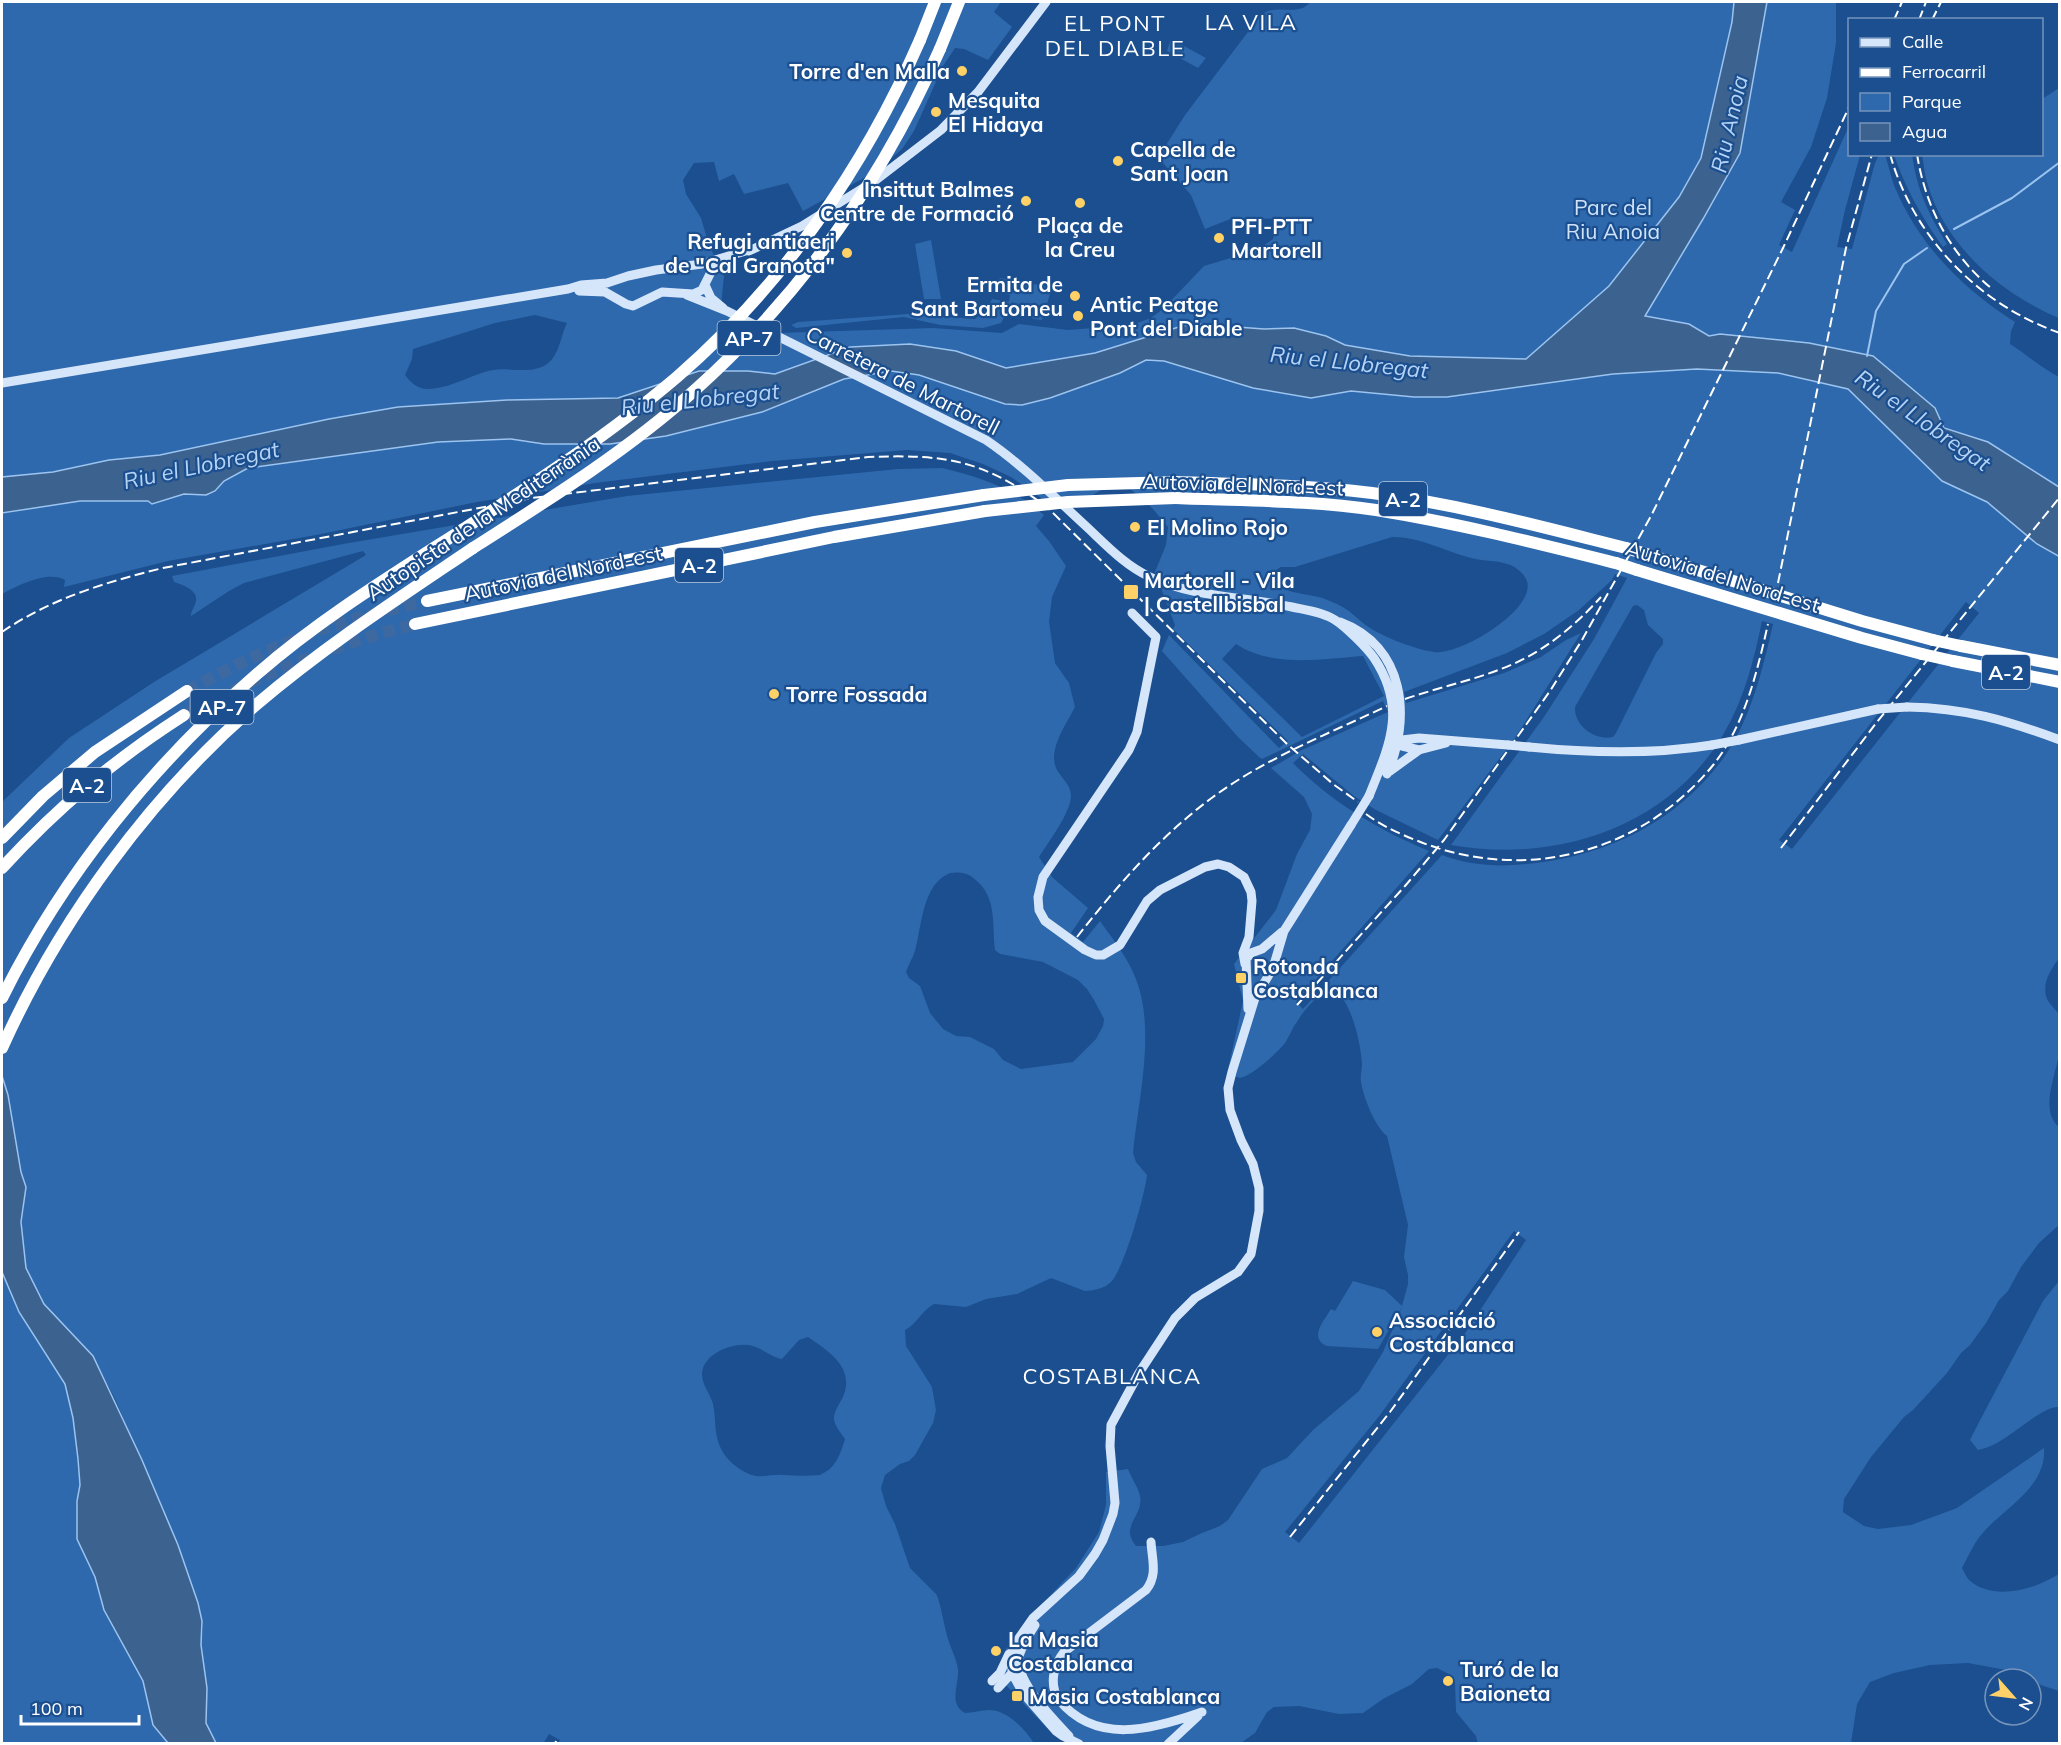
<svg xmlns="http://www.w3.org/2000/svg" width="2061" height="1745" font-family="Mulish,sans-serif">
	<rect width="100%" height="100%" fill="#1b4f8f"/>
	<!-- green -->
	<path fill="#2e69ad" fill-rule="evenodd" d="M2,2H1001L994,12L1012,27L988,60L964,49L955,48L943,66L914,131L902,149L875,172L803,211L788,183L744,194L734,174L719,181L714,162L694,163L683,180L686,194L701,218L709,245L724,276L721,306L739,324L745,334L933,328L1002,333L1019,324L1068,330L1106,327L1121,329L1151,318L1163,309L1204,266L1247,253L1263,246L1273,239L1278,219L1233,218L1205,229L1191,195L1163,163V150L1185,115L1254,24C1257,20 1261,16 1264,13C1278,4 1299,17 1310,2H1734L1732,22L1701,158L1679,197L1609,286L1526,359L1410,356L1345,345L1326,336L1294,328L1264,329L1196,324L1182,326L1095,353L1006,369L956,351L911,344L850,347L775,374L748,371H699L618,398L507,400L398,407L329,419L160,455L109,460L53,472L2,477ZM535,315L567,323C561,335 559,356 547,364C531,375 511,367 493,370C471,374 451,389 427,389C418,389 410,382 405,375L412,359L413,349L495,323Z
		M1767,2H1836V43L1827,98L1811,147L1781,202L1795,210L1779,245L1792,252L1849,126L1850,154L1860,155L1845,210L1837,247L1852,249L1875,163L1879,155H1885C1889,166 1891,179 1896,190C1920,246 1964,290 2015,322L2011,331L2010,344C2027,355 2042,368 2059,377V487L1988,442L1944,428L1935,407L1873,356L1809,343L1720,334L1709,336L1689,324L1645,316L1740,153Z
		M1171,39L1206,58L1198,68L1167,51Z
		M2059,88V318C2001,294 1944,245 1927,182C1924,173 1924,164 1922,155L2042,154V99Z
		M1894,155H1912C1918,192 1927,211 1947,244L1943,247C1922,218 1906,189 1894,155Z
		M931,240L941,299H924L915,244Z
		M1000,278L1050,287V294L1042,320L1034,319L1015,311L1017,304L1012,302L1001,323L983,328L940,325L904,317L796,328L791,325L798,322L908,314L975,319L987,309L992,299L1009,302L1010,295L994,292L996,281Z
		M1146,360L1164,361L1253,388L1311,398L1351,391L1414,397H1447L1613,374L1697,369L1778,373L1848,389L1942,481L1987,502L2037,544L2059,557L2060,957C2051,969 2041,983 2047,999C2050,1005 2056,1009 2059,1015C2059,1028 2061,1042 2059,1054C2056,1075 2039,1110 2059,1127L2060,1224L2039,1243L2021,1267L2008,1291L1999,1300L1986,1323L1970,1345L1961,1353L1947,1373L1913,1410L1904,1417L1871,1457L1844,1499L1843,1512L1864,1526L1878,1529L1911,1525L1957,1508L2044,1448C2047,1488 2003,1508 1981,1535C1973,1545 1968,1557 1962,1568C1964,1571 1966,1577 1969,1580C1994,1602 2035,1589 2059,1574V1691L2041,1685L2031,1679L2018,1676L2006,1670L1968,1663L1930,1665L1894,1673L1870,1682L1864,1692L1857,1704L1851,1743L1478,1744L1476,1736L1456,1712L1455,1682L1451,1675L1437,1668L1429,1669L1412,1684L1383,1699L1363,1713L1339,1714L1299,1706L1274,1707L1267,1712L1255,1733L1241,1743L1068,1744L1046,1727L1003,1682L1002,1663L1006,1649L1042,1604L1076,1568L1099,1532L1106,1505V1472L1128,1469C1131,1477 1138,1487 1140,1496C1144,1516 1119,1526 1136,1546H1163L1183,1542L1202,1533L1220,1526L1228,1520L1262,1469L1287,1458L1313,1430L1359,1391L1383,1352L1402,1307L1378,1349L1327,1346C1308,1338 1324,1321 1331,1309L1335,1311L1353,1281L1385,1290L1402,1306L1408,1284V1275L1404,1257L1408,1225L1387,1136C1375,1127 1363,1096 1361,1082C1360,1076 1362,1070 1362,1064C1361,1045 1351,996 1332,990C1318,993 1304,1010 1297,1022C1292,1028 1290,1036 1285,1043C1277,1053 1252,1076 1240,1078L1227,1074L1243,1001L1234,964L1276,910L1297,854L1310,830L1312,814L1304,797L1271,768L1302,750L1388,712L1383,701L1262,759L1259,757L1238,737L1162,651L1169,635L1279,748L1288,741L1173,629L1175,625L1155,572L1166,545L1168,527L1153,509L1119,479L1093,495L1049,506L1040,497L1011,477L983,464L950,453L907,450L772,461L595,483L477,502L316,535L168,561L64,587L65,580C48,570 17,586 2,594V513L5,512L80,501H149L152,504L184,494L205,495L215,492L224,481L248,468L438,442L511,439L544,444L666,436L762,412L844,379L891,371L919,375L1005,404L1022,405L1050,398L1120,373ZM1392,537C1421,537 1444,551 1471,558C1482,561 1496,560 1507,564C1515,566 1524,573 1527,581C1536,610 1459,656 1434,652C1414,649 1383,637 1367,626C1360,621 1355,616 1349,611C1342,606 1333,602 1325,599C1308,592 1274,596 1273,572L1281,567H1295ZM1615,574L1627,578L1594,639L1544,717L1451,845C1555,864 1670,827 1724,733C1744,699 1754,660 1762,621L1773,624C1763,668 1751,718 1725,756C1680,819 1612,854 1536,863C1503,867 1474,867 1442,855L1303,1009L1296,1002L1429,851C1379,830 1331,802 1293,763L1303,754L1354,796L1376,810L1438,840L1515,738L1581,633L1566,640L1541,657L1504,673L1406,703L1404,692L1507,653L1544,634L1579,610L1612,580ZM1966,602L1979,613L1792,849L1779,840ZM1637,605L1644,610L1648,625L1663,639V644L1656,653L1616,733L1613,737C1595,741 1574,726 1575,707L1633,606ZM1236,644C1272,668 1322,659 1363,656L1384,696L1302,737L1222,659ZM1514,1231L1526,1240L1466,1332L1299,1543L1285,1532L1380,1415Z
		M942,468C980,477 1013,488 1044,515L1036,526L1049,541L1066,566L1052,597L1049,622L1055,663L1069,683L1075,707C1067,723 1048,749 1056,768C1060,777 1071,784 1071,796C1071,812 1048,843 1039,857L1052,877L1088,908L1071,933L1083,942L1100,921C1115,942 1132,963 1139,988C1154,1039 1138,1101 1133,1153L1136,1162L1147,1175C1145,1195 1124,1269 1111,1282C1106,1288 1092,1291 1085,1291L1051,1278L1017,1294L986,1299L966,1307L934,1304C921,1311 917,1324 905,1330L906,1346L932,1387L936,1410L933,1423L915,1455L909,1461L900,1464L885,1475L881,1488L886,1506L895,1524L910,1568L936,1594L938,1598C942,1611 944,1626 948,1639C951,1649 957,1660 958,1670C959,1685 948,1704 965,1713C973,1713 981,1710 989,1710C1007,1710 1025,1729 1034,1743L558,1744L560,1740L549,1734L543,1744L216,1743L206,1723L207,1688L201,1645L203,1629L198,1603L178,1545L115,1399L93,1356L44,1304L26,1268L21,1222L24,1206V1179L21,1172L8,1095L2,1076V802L69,738L154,682L366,555L363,551L244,583L229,591L191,616C191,610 195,607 196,601C198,590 183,585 174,582L172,576L343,544L627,496L898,469ZM950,873C964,871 970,874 979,883C997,901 992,927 995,950L1000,954L1043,962L1078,980L1087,989L1094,1000L1104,1019L1103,1026L1096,1039L1073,1062L1021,1069L1003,1060L994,1049L970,1037L956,1036L943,1029L930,1013L920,986L909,978L906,972C908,965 913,958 915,951C922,926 922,884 950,873ZM808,1337C830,1352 855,1368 843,1397C840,1403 834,1411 834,1418C834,1426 841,1433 845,1439C840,1455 836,1468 820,1475C808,1476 796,1476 784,1475C775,1474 766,1477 756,1476C741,1473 724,1459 719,1444C714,1431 716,1417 713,1404C710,1393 702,1385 702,1374C703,1353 735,1341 753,1346C763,1349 771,1357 782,1359L799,1340Z
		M2,1272L19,1312L65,1384L73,1418L78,1459L80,1485L77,1501L95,1577L113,1627L128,1649L143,1681L153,1725L168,1743H2Z
		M2059,1281V1407C2040,1405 2006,1446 1978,1450L1970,1440L1977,1426L2043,1301Z"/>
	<!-- water -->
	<path fill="#3c6290" stroke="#9cc4f0" stroke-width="1.5" d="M1734,2H1767L1740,153L1703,219L1645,316L1689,324L1709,336L1720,334L1809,343L1873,356L1935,408L1944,428L1988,442L2059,487L2060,557L2037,544L1987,502L1942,481L1848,389L1778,373L1697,369L1613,374L1447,397H1414L1351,391L1311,398L1253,388L1164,361L1146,360L1120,373L1050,398L1022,405L1005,404L919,375L891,371L844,379L762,412L666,436L610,444H544L511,439L438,442L248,468L224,481L215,491L206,495L184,494L152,504L148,501H80L2,513V477L53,472L109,460L160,455L329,419L398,407L507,400L618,398L699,371H748L775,374L850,347L910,344L956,351L1006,368L1095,353L1182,326L1196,324L1264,329L1294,328L1326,336L1345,345L1410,356L1526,359L1609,286L1679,197L1701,158L1732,22Z
		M2,1076L8,1095L21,1172L26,1187L21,1222L26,1268L44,1304L93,1356L142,1460L178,1545L198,1603L202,1621L201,1645L207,1688L206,1723L216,1743H168L153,1725L143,1681L104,1610L95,1577L77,1539V1501L80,1485L78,1459L73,1418L65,1384L19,1312L2,1272Z"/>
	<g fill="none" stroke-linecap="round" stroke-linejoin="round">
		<!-- stream -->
		<path stroke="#9cc4f0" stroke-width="2" d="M1954,229L2012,198L2060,162
			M1867,356L1876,311L1904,264L1927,248"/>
		<!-- highway-tunnel -->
		<path stroke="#3d69a0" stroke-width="12" stroke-dasharray="12 6" stroke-linecap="butt" d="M187,691C237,664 288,639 342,623C370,614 399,608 427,601
			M184,715C258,676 334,645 415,624"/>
		<!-- secondary -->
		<path stroke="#d6e6fa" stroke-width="9" d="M749,251L802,226L876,180L941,130L978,92L1046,2
			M705,285L711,298L723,308
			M579,291L605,292L626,304L633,306L662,292L693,294L702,290L712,270L725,261
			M687,295L727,311L986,440C1023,465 1055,498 1089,529C1107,546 1126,566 1150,577C1191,597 1247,597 1292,607C1306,610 1323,612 1335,620C1346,627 1367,648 1374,658C1408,709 1389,746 1369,796
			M2,383L568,289L581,285L607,283L628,276L656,270L702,264L752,249
			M1132,613L1156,637L1137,732L1129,750L1043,877L1038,897L1039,910L1045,921L1085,950L1096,955H1103L1120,945L1147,901L1160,890L1205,867L1218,864L1229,867L1244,877L1251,892L1252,901L1249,937L1243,953L1245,964
			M1340,622C1405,646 1412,718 1387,774
			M1907,707C1965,708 2006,720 2060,740
			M1396,738L1402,746L1419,750L1446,743
			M1739,740L1878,709
			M1396,745L1402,740L1419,738L1508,745
			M1529,747C1590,753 1651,755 1712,745
			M1390,771L1419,750
			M1248,1009L1246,959L1251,953L1262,949L1282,932
			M1151,1542C1152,1560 1158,1575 1146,1590L1064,1652C1053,1666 1049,1685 1059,1700C1096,1745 1151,1730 1202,1712
			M1019,1659C1017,1683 1053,1719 1069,1736
			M992,1681L1000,1673L1009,1654
			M998,1688L1012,1673L1024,1643L1035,1625
			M1079,1744L1063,1736L1056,1731L1023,1693L1012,1673V1652L1019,1638L1033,1618L1079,1576L1095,1554L1103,1540L1113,1514L1115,1503L1110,1446L1111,1425L1139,1373L1175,1318L1195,1298L1238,1272L1251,1254L1259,1211V1188L1253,1164L1241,1140L1230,1110L1228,1088L1232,1072L1255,998L1273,968L1284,931L1351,825
			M1168,1744L1198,1716"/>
		<!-- highway -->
		<path stroke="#fff" stroke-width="12" d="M920,40L935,2
			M940,49L959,2
			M1176,482C1242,484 1307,485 1372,493C1458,504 1542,527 1626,548
			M1176,498C1243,501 1310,500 1376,510C1457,523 1536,543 1616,563
			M1646,554L1862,621L1933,640
			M1637,570L1862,638L1922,654
			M427,601L815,522L984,495
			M415,624L834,537L985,511
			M1961,646L2060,665
			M1953,661L2060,682
			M2,838L43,796L95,752L187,691
			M2,868C58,807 114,760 184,715
			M2,998C63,875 153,764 257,674C320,619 392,575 462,530
			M2,1048C59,921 150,796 257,704C325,646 399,598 473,548"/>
		<!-- rail -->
		<path stroke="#fff" stroke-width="2" stroke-dasharray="10 4.5" stroke-linecap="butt" d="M1894,20L1902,2
			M1919,20L1926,2
			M1932,20L1941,2
			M1890,154C1913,237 1979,305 2060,333
			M1917,154C1925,206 1950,254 1991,288
			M1778,583L1846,248L1872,154
			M2,632C50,599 106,582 163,568L532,498L868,457C947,454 984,460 1048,508L1287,744L1333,784L1358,802
			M1405,699C1437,688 1470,681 1501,669C1541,654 1573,628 1601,597
			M1366,814C1382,826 1400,834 1418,841C1525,884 1642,853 1714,764C1745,724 1757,672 1768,624
			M1781,848L1877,722L2060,497
			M1077,937C1117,886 1160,836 1213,797C1266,758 1328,734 1387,706
			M1297,1005L1405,886L1444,840L1550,691L1582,640L1651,516L1783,248L1850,105
			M1290,1537L1390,1412L1519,1232
			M555,1744L556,1741"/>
		<!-- secondary-bridge -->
		<path stroke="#d6e6fa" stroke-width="9" d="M1878,709L1907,707
			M1508,745L1529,747
			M1712,745L1739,740
			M1351,825L1369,796"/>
		<!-- highway-bridge -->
		<path stroke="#fff" stroke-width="12" d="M984,495L1068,485L1176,482
			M985,511L1068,502L1176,498
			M462,530C536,482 610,434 677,377C783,285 864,168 920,40
			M473,548C550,499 628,450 695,390C801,295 883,178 940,49
			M1626,548L1646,554
			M1616,563L1637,570
			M1933,640L1961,646
			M1922,654L1953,661"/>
	</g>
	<!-- markers -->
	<g fill="#ffd166" stroke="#1b4f8f" stroke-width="2">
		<circle cx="962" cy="71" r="6"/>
		<circle cx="936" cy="112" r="6"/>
		<circle cx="1118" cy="161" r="6"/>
		<circle cx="1026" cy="201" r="6"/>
		<circle cx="1080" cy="203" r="6"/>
		<circle cx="1219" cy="238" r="6"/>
		<circle cx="847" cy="253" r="6"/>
		<circle cx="1075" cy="296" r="6"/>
		<circle cx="1078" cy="316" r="6"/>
		<circle cx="1135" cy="527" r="6"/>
		<rect x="1123" y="584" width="16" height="16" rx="3"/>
		<circle cx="774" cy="694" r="6"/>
		<rect x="1235" y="972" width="12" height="12" rx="3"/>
		<circle cx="1377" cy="1332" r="6"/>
		<circle cx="996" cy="1651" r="6"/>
		<circle cx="1448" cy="1681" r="6"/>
		<rect x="1011" y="1690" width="12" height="12" rx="3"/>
	</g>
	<g text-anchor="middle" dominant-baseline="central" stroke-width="4.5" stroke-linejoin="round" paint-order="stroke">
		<!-- shield labels -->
		<g fill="#1b4f8f" stroke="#bbcadd" stroke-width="1.5">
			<rect x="717.5" y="321" width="63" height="34" rx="4.5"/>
			<rect x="1379" y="482" width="48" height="34" rx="4.5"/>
			<rect x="675" y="548" width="48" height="34" rx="4.5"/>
			<rect x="1982" y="655" width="48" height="34" rx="4.5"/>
			<rect x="190.5" y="690" width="63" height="34" rx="4.5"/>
			<rect x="63" y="768" width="48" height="34" rx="4.5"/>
		</g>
		<g font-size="20" font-weight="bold" fill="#fff">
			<text x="749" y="338">AP-7</text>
			<text x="1403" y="499">A-2</text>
			<text x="699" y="565">A-2</text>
			<text x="2006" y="672">A-2</text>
			<text x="222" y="707">AP-7</text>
			<text x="87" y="785">A-2</text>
		</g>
		<!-- poi labels -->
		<g font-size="21" font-weight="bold" fill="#fff" stroke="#1b4f8f" text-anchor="start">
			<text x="950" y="71" text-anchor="end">Torre d'en Malla</text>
			<text x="948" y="100">Mesquita<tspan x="948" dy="24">El Hidaya</tspan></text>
			<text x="1130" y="149">Capella de<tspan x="1130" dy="24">Sant Joan</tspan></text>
			<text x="1014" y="189" text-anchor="end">Insittut Balmes<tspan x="1014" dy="24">Centre de Formació</tspan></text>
			<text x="1080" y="225" text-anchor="middle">Plaça de<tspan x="1080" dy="24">la Creu</tspan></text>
			<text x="1231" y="226">PFI-PTT<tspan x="1231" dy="24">Martorell</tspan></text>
			<text x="835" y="241" text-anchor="end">Refugi antiaeri<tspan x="835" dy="24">de "Cal Granota"</tspan></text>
			<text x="1063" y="284" text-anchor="end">Ermita de<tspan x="1063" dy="24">Sant Bartomeu</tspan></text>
			<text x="1090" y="304">Antic Peatge<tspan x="1090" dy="24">Pont del Diable</tspan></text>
			<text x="1147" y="527">El Molino Rojo</text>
			<text x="1144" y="580">Martorell - Vila<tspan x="1144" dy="24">| Castellbisbal</tspan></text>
			<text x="786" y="694">Torre Fossada</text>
			<text x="1253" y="966">Rotonda<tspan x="1253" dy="24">Costablanca</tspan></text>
			<text x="1389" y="1320">Associació<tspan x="1389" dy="24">Costablanca</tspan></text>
			<text x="1008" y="1639">La Masia<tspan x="1008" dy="24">Costablanca</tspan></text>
			<text x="1460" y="1669">Turó de la<tspan x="1460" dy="24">Baioneta</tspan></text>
			<text x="1029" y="1696">Masia Costablanca</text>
		</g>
		<!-- park labels -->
		<g font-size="21" fill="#cfe3fa" stroke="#1b4f8f">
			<text x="1613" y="207">Parc del<tspan x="1613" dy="24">Riu Anoia</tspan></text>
		</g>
		<!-- street labels -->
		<g font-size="21" fill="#fff" stroke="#1b4f8f">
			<text transform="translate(903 380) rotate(27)">Carretera de Martorell</text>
			<text transform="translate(1243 484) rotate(2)">Autovia del Nord-est</text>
			<text transform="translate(483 518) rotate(-34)">Autopista de la Mediterrània</text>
			<text transform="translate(563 573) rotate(-12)">Autovia del Nord-est</text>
			<text transform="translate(1723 576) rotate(17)">Autovia del Nord-est</text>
		</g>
		<!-- neighbourhood labels -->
		<g font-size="22" letter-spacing="1.5" fill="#fff" stroke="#1b4f8f">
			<text x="1251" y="22">LA VILA</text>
			<text x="1115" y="23">EL PONT<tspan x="1115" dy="25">DEL DIABLE</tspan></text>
			<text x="1112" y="1376">COSTABLANCA</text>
		</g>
		<!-- water labels -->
		<g font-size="22" font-style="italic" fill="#b5d3f5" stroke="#1b4f8f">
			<text transform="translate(1729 124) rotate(-77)">Riu Anoia</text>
			<text transform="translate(1349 362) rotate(6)">Riu el Llobregat</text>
			<text transform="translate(700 399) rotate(-6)">Riu el Llobregat</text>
			<text transform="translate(1923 420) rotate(35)">Riu el Llobregat</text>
			<text transform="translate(201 465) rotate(-12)">Riu el Llobregat</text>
		</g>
	</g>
	<!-- border -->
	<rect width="2061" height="1745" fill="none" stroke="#ffffff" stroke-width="6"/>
	<!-- legend -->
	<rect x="1848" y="18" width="195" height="138" fill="#1b4f8f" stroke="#7695bc" stroke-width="1.5"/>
	<rect x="1860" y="38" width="30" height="9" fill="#d6e6fa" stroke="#7695bc" stroke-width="1.5"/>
	<text x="1902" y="48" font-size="18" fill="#ffffff">Calle</text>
	<rect x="1860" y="68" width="30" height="9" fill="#ffffff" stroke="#7695bc" stroke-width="1.5"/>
	<text x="1902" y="78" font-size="18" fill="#ffffff">Ferrocarril</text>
	<rect x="1860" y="93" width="30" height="18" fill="#2e69ad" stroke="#7695bc" stroke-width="1.5"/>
	<text x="1902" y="108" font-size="18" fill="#ffffff">Parque</text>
	<rect x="1860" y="123" width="30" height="18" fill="#3c6290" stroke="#7695bc" stroke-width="1.5"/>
	<text x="1902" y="138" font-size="18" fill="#ffffff">Agua</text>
	<!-- north arrow -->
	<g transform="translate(2013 1697) rotate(118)"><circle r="28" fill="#1b4f8f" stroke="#7695bc" stroke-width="1.5"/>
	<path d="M0-4.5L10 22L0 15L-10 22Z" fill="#ffd166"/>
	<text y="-9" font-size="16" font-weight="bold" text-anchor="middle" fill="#ffffff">N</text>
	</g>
	<!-- scale -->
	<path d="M21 1715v9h118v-9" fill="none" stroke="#ffffff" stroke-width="3"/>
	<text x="30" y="1715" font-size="18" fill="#ffffff" stroke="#1b4f8f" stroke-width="4.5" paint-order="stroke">100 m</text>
</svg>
